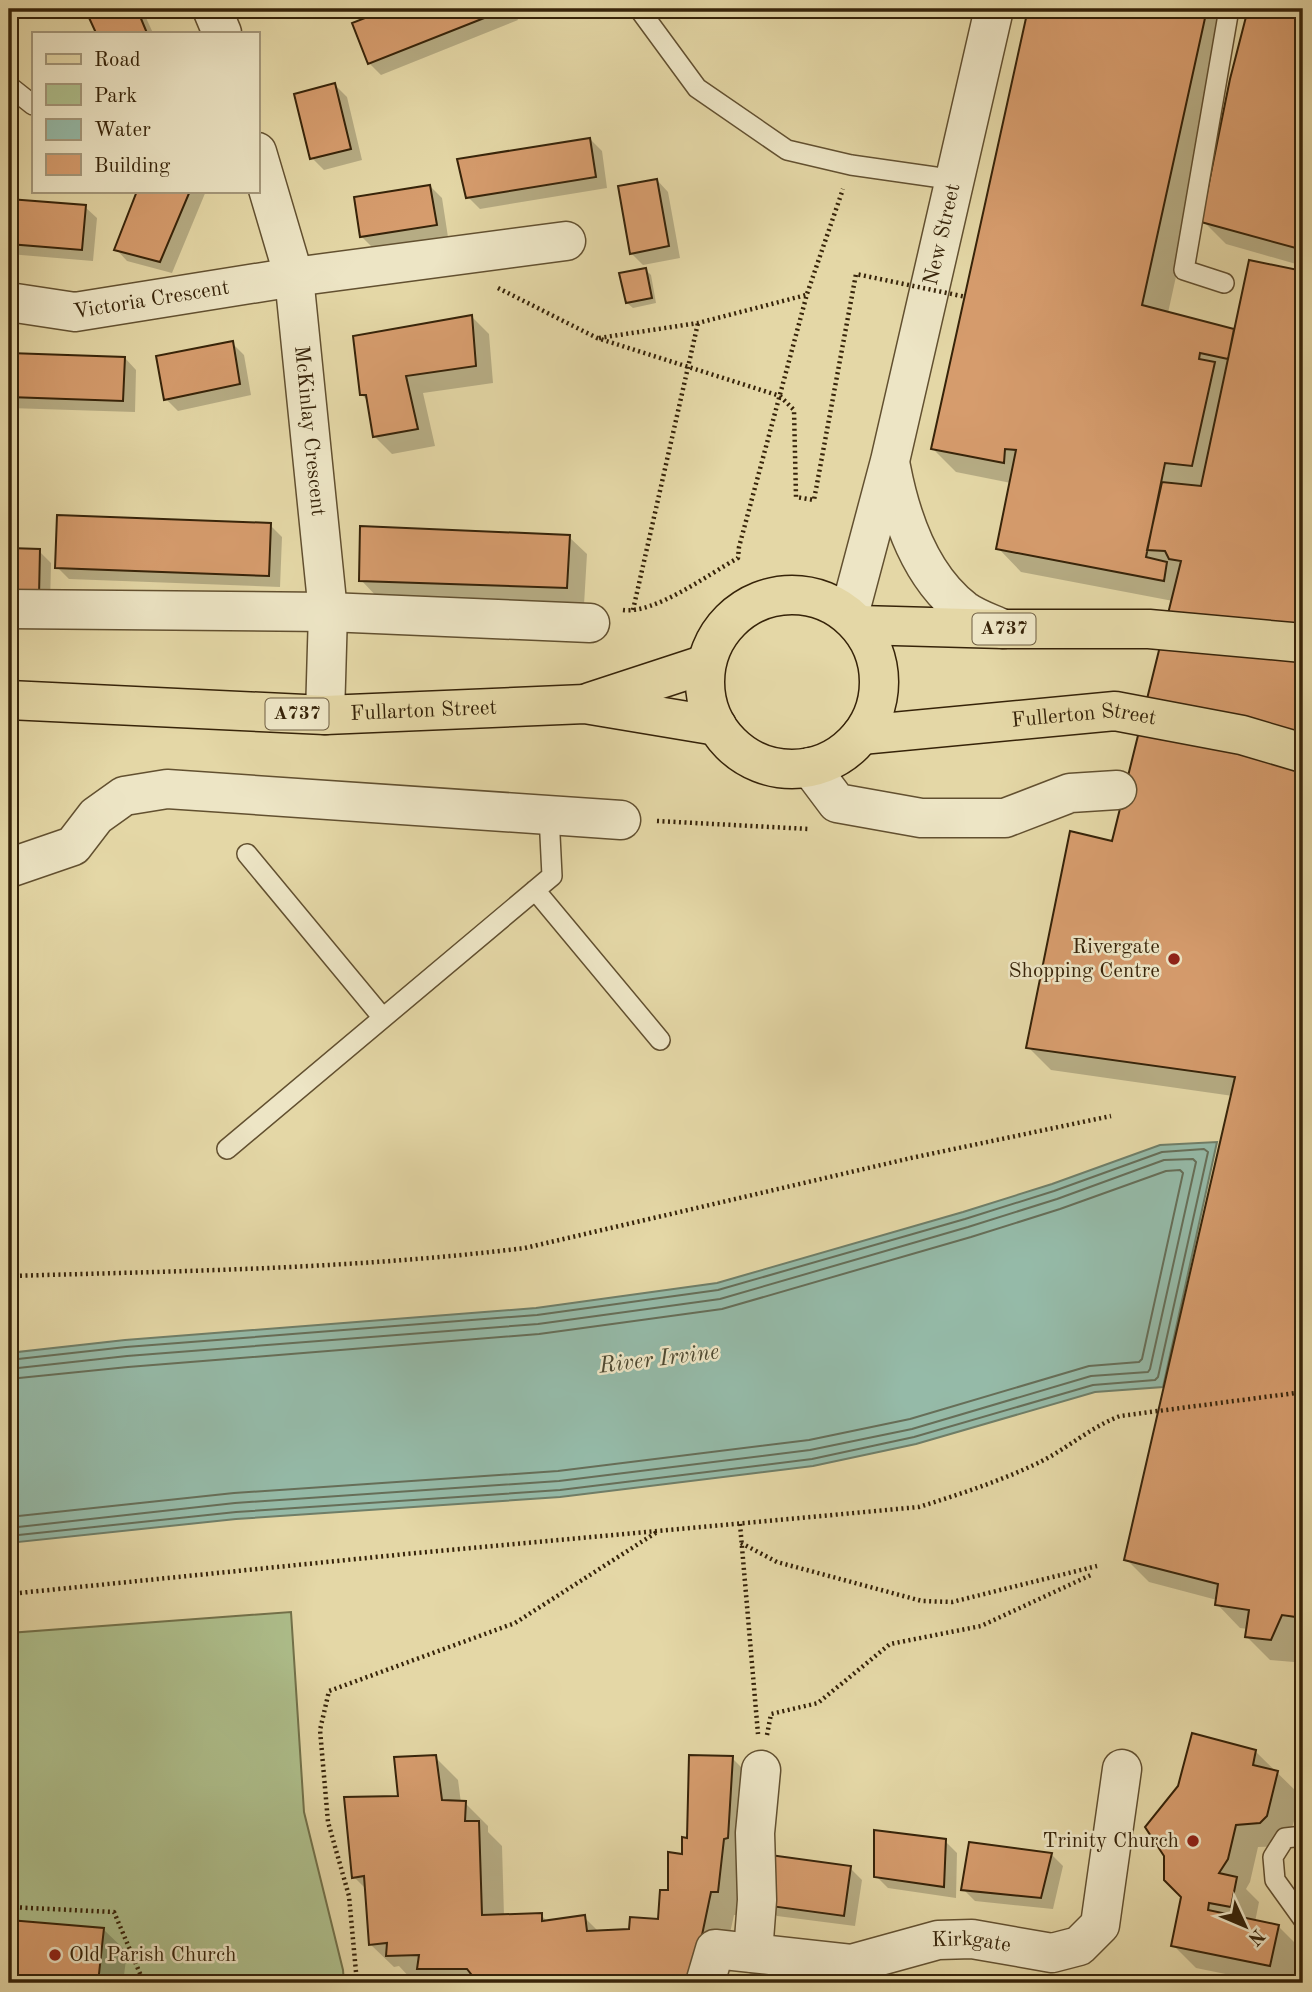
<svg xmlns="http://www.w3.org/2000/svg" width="1312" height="1992" font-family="'Old Standard TT',serif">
	<rect width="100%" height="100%" fill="#e4d7a6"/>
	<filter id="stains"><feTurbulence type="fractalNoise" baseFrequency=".00286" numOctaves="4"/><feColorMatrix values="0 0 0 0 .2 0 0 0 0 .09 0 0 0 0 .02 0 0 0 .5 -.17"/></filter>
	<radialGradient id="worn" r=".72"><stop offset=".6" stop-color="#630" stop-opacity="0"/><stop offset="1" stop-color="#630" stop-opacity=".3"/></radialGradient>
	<!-- green -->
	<path fill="#aebf8c" stroke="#72714a" stroke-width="2" d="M291,1612L304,1812L343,1970L344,1983H9V1633Z"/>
	<!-- water -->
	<path fill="#95baa8" stroke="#6f7e68" stroke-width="2" d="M1217,1142L1163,1387L1095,1392L916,1444L813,1466L560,1497L236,1519L9,1543V1353L125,1340L536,1308L717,1283L963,1212L1052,1184L1160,1145Z"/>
	<!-- shadow -->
	<path fill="#0003" d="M87,9H142L153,33H98Z
		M393,9H513L518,20L381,75L369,63L354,24Z
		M1030,9H1214L1231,26L1168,313L1236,331L1250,262L1303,273V1640L1294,1662L1270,1660L1247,1637L1248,1629L1240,1628L1217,1604V1600L1149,1582L1126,1559L1233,1096L1051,1070L1028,1047L1113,844L1173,601L1021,572L998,548L1011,483L956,472L933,449Z
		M1250,9H1303V266L1226,244L1203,221L1231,79Z
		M335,85L347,97L362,160L324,170L312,158Z
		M590,139L602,151L607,188L480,209L468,197Z
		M657,180L668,192L680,258L643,265L631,253Z
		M430,186L442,198L448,237L373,248L361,236Z
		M139,191H206L172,273L127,261L116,249Z
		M9,201L85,207L97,218L93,261L9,254Z
		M646,270L651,275L656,303L633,308L627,303Z
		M472,317L489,334L493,383L423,393L435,446L392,454L374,436L368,401L361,394Z
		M232,343L244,355L251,395L178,411L166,399Z
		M9,354L125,358L136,370L135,412L9,408Z
		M270,525L282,537L280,587L69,579L57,567Z
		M569,537L587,554L584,605L378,598L361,580Z
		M9,549L39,551L51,563L50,607L9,605Z
		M1256,1752L1301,1796L1289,1839L1283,1846L1258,1847L1250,1882L1246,1889L1259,1902L1255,1922L1278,1926L1301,1949L1294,1983H1270L1196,1968L1173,1945Z
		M435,1757L458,1780L461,1803H465L488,1826V1832L502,1846L504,1916L541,1915L548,1922L584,1917L600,1933L631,1931L660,1920L689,1840L732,1758L755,1781L741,1915H734L719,1983H434L429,1978L411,1979L399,1966L394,1967L370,1944L367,1890L354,1877L399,1798Z
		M945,1841L957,1853L956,1898L888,1888L876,1876Z
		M1051,1854L1063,1866L1053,1909L975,1901L963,1889Z
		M850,1868L862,1880L855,1926L777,1916L765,1904Z
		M9,1922L103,1929L127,1952L123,1983H9Z"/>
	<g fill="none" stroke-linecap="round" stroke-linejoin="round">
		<!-- shore -->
		<path stroke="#666e58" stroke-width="2" d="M9,1360L126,1347L537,1315L718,1290L965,1219L1054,1191L1162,1152L1204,1149L1208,1152L1158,1377L1155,1380L1093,1385L914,1437L812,1459L560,1490L236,1512L9,1536
			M9,1369L127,1356L538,1324L720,1299L968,1227L1057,1199L1164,1160L1193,1159L1196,1162L1150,1369L1148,1372L1091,1376L912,1429L810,1450L559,1481L235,1503L9,1528
			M9,1379L128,1367L539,1334L722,1309L971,1237L1060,1209L1166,1171L1180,1170L1183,1173L1142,1359L1139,1362L1089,1366L910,1419L809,1440L558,1471L234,1493L9,1517"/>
	</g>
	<!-- building -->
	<path fill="#d69c6d" stroke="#362309" stroke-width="2" d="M85,9H137L147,33H96Z
		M388,9H507L368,64L352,23Z
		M1028,9H1207L1142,305L1234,329L1228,359L1200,353L1199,359L1215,362L1192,466L1165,463L1146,557L1167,562L1164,581L996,549L1016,450L1005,449L1004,463L931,449Z
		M1248,9H1303V250L1201,222L1230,79Z
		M335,83L351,149L310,159L294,94Z
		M590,138L596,177L466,198L457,159Z
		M657,179L669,246L630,254L618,186Z
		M430,185L437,225L360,237L354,197Z
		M137,191H190L160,262L114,250Z
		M9,199L86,205L82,250L9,244Z
		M1249,260L1303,271V1618L1282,1615L1271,1640L1245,1637L1249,1610L1215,1605L1218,1584L1124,1560L1235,1077L1026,1048L1070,831L1112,841L1181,561L1169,559L1165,551L1147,550L1162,482L1201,486Z
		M646,268L652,298L626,303L619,273Z
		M472,315L476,366L406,376L418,429L373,437L366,395H360L353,336Z
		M233,341L240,384L164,400L156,356Z
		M9,353L125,357L123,401L9,397Z
		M57,515L271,523L269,576L55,568Z
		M360,526L570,535L567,588L359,581Z
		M9,548L40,549L39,596H9Z
		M1192,1733L1256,1750L1253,1765L1278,1771L1267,1816L1260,1823L1236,1825L1228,1859L1219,1873L1237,1877L1231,1907L1209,1903L1208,1910L1279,1925L1270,1966L1171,1946L1181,1897L1164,1880V1856L1145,1827L1178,1786Z
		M436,1755L442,1800L466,1801L465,1821H479L482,1915L542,1913V1921L585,1915L587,1931L629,1929L630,1917L658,1919L660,1890H668V1852L682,1854V1837L687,1838L689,1755L733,1756L728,1838L724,1839L718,1892H711L692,1983H478L467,1969H417L419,1955L386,1956L387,1943L369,1945L364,1876L352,1878L344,1797L398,1796L394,1757Z
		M874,1830L946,1839L944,1887L874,1877Z
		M969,1842L1052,1853L1041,1898L961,1890Z
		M770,1855L851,1866L844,1916L763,1905Z
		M9,1920L104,1928L98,1983H9Z"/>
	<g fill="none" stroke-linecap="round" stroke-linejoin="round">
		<!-- service casing -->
		<g stroke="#625030" stroke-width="22">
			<path id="service" d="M639,9L697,88L787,150L851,165L956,180
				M9,86L33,105
				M1224,283L1184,270L1229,9
				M247,854L383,1018
				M535,890L660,1040
				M227,1149L552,876L549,815
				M1303,1836L1285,1838L1273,1857L1275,1880L1303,1919"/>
		</g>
		<!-- minor casing -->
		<g stroke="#625030" stroke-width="41">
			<g id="minor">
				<path d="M212,9L222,33"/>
				<path id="s1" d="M257,152L294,277L328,612L325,715"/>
				<path id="s2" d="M9,302L75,312L294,277L566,241"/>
				<path d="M9,609L328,612L590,623"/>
				<path d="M810,767L837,803L921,818H1005L1070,793L1117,790"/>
				<path d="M9,868L73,846L96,816L124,796L167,789L621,820"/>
				<path d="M753,1953L757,1900L755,1833L761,1770"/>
				<path id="s3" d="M705,1983L715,1949L851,1964L938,1940L972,1939L1052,1953L1079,1946L1100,1925L1122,1769"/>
			</g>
		</g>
		<!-- tertiary casing -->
		<g stroke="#625030" stroke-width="41">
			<g id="tertiary">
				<path d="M891,467C901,519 920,576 964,610C975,618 990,623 1003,629"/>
				<path id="s4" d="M849,615L890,461L994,9"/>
			</g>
		</g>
		<!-- primary casing -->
		<g stroke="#362309" stroke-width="41">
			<g id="primary">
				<circle cx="792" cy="682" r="87"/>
				<path d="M859,625L1003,629H1149L1303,643"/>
				<path id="s5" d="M9,700L325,715L585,704L717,726"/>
				<path d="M590,702L706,664"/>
				<path id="s6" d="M861,735L1115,711L1242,735L1303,753"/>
			</g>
		</g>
		<!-- path -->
		<path stroke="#362309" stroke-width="4.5" stroke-dasharray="2 3.5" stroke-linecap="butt" d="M498,288L597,338L780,396
			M599,338L698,323L806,295
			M623,610C655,614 709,574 738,558L739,547L807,294L843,189
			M633,610L698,323
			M657,821L809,829
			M9,1276C181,1271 354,1269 525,1248L911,1158L1111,1116
			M740,1524L758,1734
			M741,1543L777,1562L922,1601L952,1602L1097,1566
			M9,1594L406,1554L919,1507C960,1494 1001,1481 1040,1462C1068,1448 1091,1427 1120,1416L1303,1392
			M767,1735L771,1714L818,1703L890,1644L981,1626L1093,1574
			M9,1907L114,1912L144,1983
			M357,1983L349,1896L328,1822L320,1730L329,1691L515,1623L657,1532"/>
		<!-- service -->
		<use href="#service" stroke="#ede5c5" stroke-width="19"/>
		<!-- minor -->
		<use href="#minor" stroke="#ede5c5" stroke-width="38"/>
		<!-- tertiary -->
		<use href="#tertiary" stroke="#ede5c5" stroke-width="38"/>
		<!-- primary -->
		<use href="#primary" stroke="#e4d7a6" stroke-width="38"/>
		<!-- path-bridge -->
		<path stroke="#362309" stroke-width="4.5" stroke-dasharray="2 3.5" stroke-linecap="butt" d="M780,396L794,410L796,497L814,500L856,274L966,297"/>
	</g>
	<!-- markers -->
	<g fill="#8f2418" stroke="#ede5c5" stroke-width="2.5">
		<circle cx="1174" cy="959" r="7"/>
		<circle cx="1193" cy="1841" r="7"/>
		<circle cx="55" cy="1955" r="7"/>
	</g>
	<g text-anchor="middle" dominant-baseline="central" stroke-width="5" stroke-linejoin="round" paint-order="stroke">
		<!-- shield labels -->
		<g fill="#ede5c5" stroke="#6d5d41" stroke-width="2">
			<rect x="972.5" y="613.5" width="63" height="31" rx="5"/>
			<rect x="265.5" y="698.5" width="63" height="31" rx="5"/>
		</g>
		<g font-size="19" font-weight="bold" fill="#362309">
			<text x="1004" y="629">A737</text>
			<text x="297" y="714">A737</text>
		</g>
		<!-- street labels -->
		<g font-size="21" fill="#362309" stroke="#ede5c5">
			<text stroke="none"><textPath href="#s4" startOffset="392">New Street</textPath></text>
			<text stroke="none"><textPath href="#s2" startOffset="144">Victoria Crescent</textPath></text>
			<text stroke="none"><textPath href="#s1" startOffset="285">McKinlay Crescent</textPath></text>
			<text stroke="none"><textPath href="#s5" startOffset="415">Fullarton Street</textPath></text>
			<text stroke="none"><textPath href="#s6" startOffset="224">Fullerton Street</textPath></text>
			<text stroke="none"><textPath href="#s3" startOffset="296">Kirkgate</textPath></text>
		</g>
		<!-- poi labels -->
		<g font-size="21" fill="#362309" stroke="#ede5c5" text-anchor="end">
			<text x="1160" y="947">Rivergate<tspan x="1160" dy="24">Shopping Centre</tspan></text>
			<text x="1179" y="1841">Trinity Church</text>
			<text x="69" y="1955" text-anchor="start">Old Parish Church</text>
		</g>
		<!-- water labels -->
		<g font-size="23" font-style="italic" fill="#4e4931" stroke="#ede5c5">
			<text transform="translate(659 1359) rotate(-7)">River Irvine</text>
		</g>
	</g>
	<!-- margin -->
	<rect width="1312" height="1992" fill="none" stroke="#e4d7a6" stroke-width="35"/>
	<rect x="10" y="10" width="1291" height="1971" fill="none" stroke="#362309" stroke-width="3.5"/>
	<rect x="18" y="18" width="1277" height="1957" fill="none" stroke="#362309" stroke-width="2"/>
	<!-- legend -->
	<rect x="32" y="32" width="228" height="161" fill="#ede5c5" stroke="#a4977a" stroke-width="2"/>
	<rect x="46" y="54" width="35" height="10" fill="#e4d7a6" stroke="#a4977a" stroke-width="2"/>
	<text x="94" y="66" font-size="21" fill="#362309">Road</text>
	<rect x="46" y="84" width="35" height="21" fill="#aebf8c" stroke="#a4977a" stroke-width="2"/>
	<text x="94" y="102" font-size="21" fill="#362309">Park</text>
	<rect x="46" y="119" width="35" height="21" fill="#95baa8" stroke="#a4977a" stroke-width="2"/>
	<text x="94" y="136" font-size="21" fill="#362309">Water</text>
	<rect x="46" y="154" width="35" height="21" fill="#d69c6d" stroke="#a4977a" stroke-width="2"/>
	<text x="94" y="172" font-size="21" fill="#362309">Building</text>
	<!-- north arrow -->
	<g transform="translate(1245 1926) rotate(134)" stroke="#ede5c5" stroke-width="5" paint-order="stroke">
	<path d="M0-5L12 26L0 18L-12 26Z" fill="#362309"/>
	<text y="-10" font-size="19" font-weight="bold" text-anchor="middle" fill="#362309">N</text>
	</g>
	<rect width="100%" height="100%" filter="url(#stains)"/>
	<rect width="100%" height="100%" fill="url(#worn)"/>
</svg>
